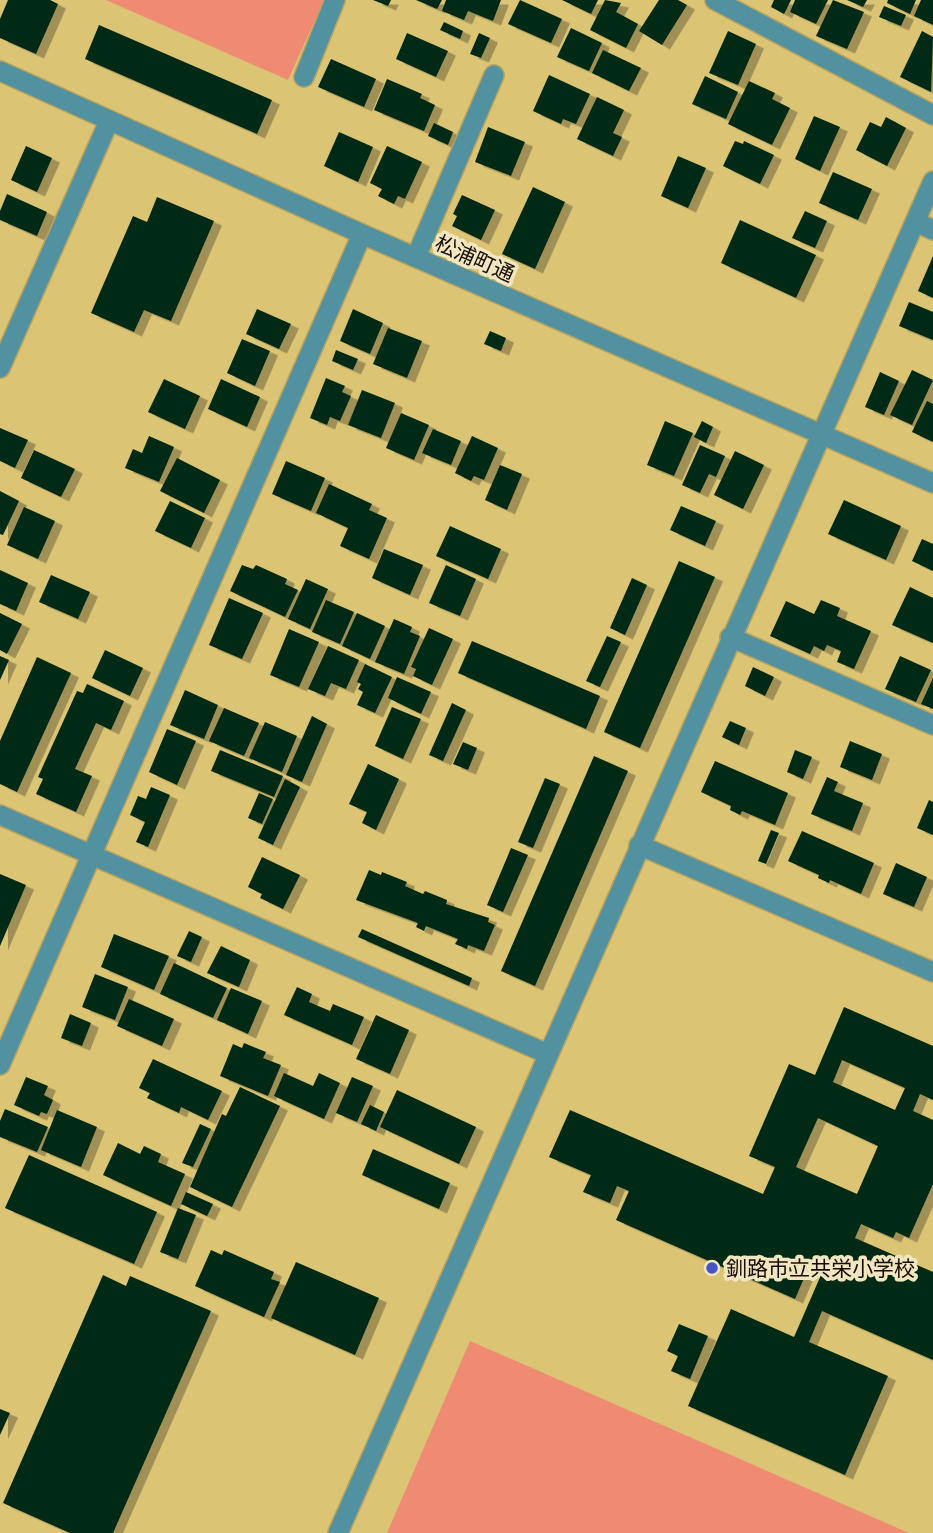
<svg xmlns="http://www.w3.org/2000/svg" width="933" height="1533" font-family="'Asap Condensed','Noto Sans JP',sans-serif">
	<defs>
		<filter id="shadow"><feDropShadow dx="8" dy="4.5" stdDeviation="0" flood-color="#0004"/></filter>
	</defs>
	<rect width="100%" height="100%" fill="#dbc474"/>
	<!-- green -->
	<path fill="#f08b73" d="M106,0H324L288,80Z
		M470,1341L909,1533H387Z"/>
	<!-- building -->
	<path fill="#012a13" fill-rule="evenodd" filter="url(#shadow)" d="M8,0H50L58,4L36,54L0,38V19Z
		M373,0H391L388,6Z
		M416,0H442L437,9Z
		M446,0H501L493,21L468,11L464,20L442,11Z
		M520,0L562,19L551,43L508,24Z
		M562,0H598L591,14Z
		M605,0L621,3L616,12L638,24L626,48L590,30Z
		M659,0H678L687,5L662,45L639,31Z
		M774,0H791L784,14L771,7Z
		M795,0H828L816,24L790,12Z
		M833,0L864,12L847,49L816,36Z
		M847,0H867L863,7Z
		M888,0H916L910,14L887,3Z
		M921,0H933V25L914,16Z
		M884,6L906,15L901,26L879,17Z
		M444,22L463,31L460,39L440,30Z
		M99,25L272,100L257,134L85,59Z
		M571,28L602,43L589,71L557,57Z
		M728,31L756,44L738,85L709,73Z
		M922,31L933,37L931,92L900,77Z
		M407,33L448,51L436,77L396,59Z
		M479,33L490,38L481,58L470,54Z
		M603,50L641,68L629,91L592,73Z
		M331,59L376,79L364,107L318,87Z
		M549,75L590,94L576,124L563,119L561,124L533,111Z
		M705,76L738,92L726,119L692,104Z
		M387,79L422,94L420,98L435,105L424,131L374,110Z
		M749,81L775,93L772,99L790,108L772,145L728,124Z
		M597,97L624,110L613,133L622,137L613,156L577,139Z
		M814,116L840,127L820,171L795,159Z
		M886,117L906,128L887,166L856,150L870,122L881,127Z
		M434,123L453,132L448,145L428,136Z
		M488,127L525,142L511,176L475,162Z
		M339,132L373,147L358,182L324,166Z
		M735,141L743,144L744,141L774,155L760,184L723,166Z
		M26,146L52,158L37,192L11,180Z
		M387,146L422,162L405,199L398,196L394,204L378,196L382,189L370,183Z
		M678,156L706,168L688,208L661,196Z
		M833,172L872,189L858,220L819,203Z
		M533,187L565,202L535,269L502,254Z
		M7,194L47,212L37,236L0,220V211Z
		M462,195L495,210L481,240L452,226L457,216L453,214Z
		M157,197L214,221L171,321L144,310L134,332L91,313L133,216L147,222Z
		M805,211L827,221L815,248L792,238Z
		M740,220L816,255L796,298L721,263Z
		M933,256V298L918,291Z
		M909,302L933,312V340L899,326Z
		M257,309L291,324L279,349L246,334Z
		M353,309L383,323L370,354L340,341Z
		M388,328L422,341L407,378L373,364Z
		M490,331L506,338L501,351L484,344Z
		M242,339L270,351L255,386L227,373Z
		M336,350L358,359L353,370L332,361Z
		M912,370L933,380L912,425L890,415Z
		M880,372L899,381L884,415L865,407Z
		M326,378L345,386L342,392L351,396L340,421L330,417L327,425L310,418Z
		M164,379L200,396L185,429L148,412Z
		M221,379L260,397L247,427L208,409Z
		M362,390L395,403L381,438L348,425Z
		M927,401L933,404V442L912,432Z
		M401,413L429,425L414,460L386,448Z
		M665,421L693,433L674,476L647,465Z
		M702,421L713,427L706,443L694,437Z
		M0,428L28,440L15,468L0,461Z
		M433,429L461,441L451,465L422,453Z
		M149,436L174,447L159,482L125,468L133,449L142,453Z
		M472,436L498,448L484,480L474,476L471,481L455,473Z
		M700,445L725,456L716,477L709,474L700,493L682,485Z
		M34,450L75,469L61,497L21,478Z
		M735,451L764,465L743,509L714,495Z
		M177,458L220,480L204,513L160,491Z
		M286,461L325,478L311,511L272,494Z
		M500,465L522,474L507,510L485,500Z
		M329,484L372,504L369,510L387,518L369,559L340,546L348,528L316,513Z
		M0,491L19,501L3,535L0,534Z
		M844,500L901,526L886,560L828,534Z
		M170,501L205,518L191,548L155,531Z
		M681,506L716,521L705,546L670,530Z
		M24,507L55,521L38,559L7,545Z
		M450,526L501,549L488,579L436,556Z
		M922,539L933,544V571L912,561Z
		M384,549L423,565L410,595L372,578Z
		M679,561L715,577L640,748L604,732Z
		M242,565L253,569L256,565L287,579L285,584L298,590L285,617L230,591Z
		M446,565L476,579L460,616L429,603Z
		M0,570L28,583L16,611L0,604Z
		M51,575L90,592L78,619L39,602Z
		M632,578L647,585L625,635L610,628Z
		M306,579L328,589L310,629L288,619Z
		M910,587L933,598V643L892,625Z
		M229,598L263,613L242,659L209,645Z
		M326,600L354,612L340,644L312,632Z
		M821,600L840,608L837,616L871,631L854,669L837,662L841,651L827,645L824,651L814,646L810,654L770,636L786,601L814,614Z
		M0,613L22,624L7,654L0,650Z
		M357,613L385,626L370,659L342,646Z
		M394,619L412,627L410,632L420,636L404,674L375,662Z
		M429,628L453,639L432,685L413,676L416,669L411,667Z
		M289,629L319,642L299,687L270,675Z
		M607,636L621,642L600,687L586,681Z
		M472,641L600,696L586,729L458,673Z
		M328,646L359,660L346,689L331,683L325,696L308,689Z
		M105,650L143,668L130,696L92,678Z
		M0,656L9,660L0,680Z
		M900,656L931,670L916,702L885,689Z
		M37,657L71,673L17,792L0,784V741Z
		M365,664L392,677L375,713L357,705L363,692L358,689L361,684L357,682Z
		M753,667L774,677L765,696L745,686Z
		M397,677L431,692L421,714L388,698Z
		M933,678V709L921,704Z
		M87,684L124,701L111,730L96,723L75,769L92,776L76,812L36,794L43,779L38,777L77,691L83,693Z
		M185,690L218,705L204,739L170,725Z
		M452,703L466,710L443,761L429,755Z
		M392,707L421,719L403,759L375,746Z
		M224,708L259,723L244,756L209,741Z
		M312,716L327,724L302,782L286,775Z
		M730,721L746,728L739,745L722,737Z
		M265,722L297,736L282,772L249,758Z
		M167,729L196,741L177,785L149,772Z
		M850,741L882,754L872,780L840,767Z
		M463,742L477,748L468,770L453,764Z
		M220,750L283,776L274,797L211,771Z
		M795,750L812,757L803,779L787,772Z
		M594,756L628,771L535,986L501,971Z
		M715,761L788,793L775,825L742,811L740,815L730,810L731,806L701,792Z
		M368,764L399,779L376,830L362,823L367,812L349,804Z
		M827,777L838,782L834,791L863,803L852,831L811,814Z
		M545,778L560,784L533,848L518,842Z
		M285,779L300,787L273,845L258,838Z
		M151,787L170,795L148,847L136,842L145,822L130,815L138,796L146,799Z
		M259,793L273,799L262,824L248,818Z
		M929,800L933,802V835L917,828Z
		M771,830L779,833L766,864L758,861Z
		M802,831L874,863L861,894L830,880L829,883L818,878L819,875L788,861Z
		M511,848L528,855L503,912L487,905Z
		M262,857L300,875L283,909L260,898L262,894L248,887Z
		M896,863L927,877L914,907L883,894Z
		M369,870L381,875L382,872L407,882L405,886L423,894L425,891L447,900L446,904L489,918L488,922L495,925L484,951L468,945L467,949L455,944L458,939L426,926L424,931L416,927L418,923L356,900Z
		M0,874L26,885L0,946Z
		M362,929L472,978L469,986L358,937Z
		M189,931L202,937L191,962L177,956Z
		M114,934L169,956L154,990L101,967Z
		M221,946L250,960L239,987L207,973Z
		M174,963L227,988L213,1018L160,994Z
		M95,974L128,987L115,1020L82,1007Z
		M297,987L312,994L309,1002L330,1011L333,1004L364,1017L352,1045L284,1015Z
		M231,988L262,1001L248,1034L217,1020Z
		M129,999L174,1019L162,1046L117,1026Z
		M844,1007L933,1046V1100L920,1094L913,1111L933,1120V1184L909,1238L896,1232L893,1238L861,1224L855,1238L933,1272V1360L822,1311L809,1342L888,1376L845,1475L688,1406L731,1309L794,1337L821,1275L808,1269L795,1299L616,1220L629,1191L617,1186L610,1203L583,1192L591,1175L549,1157L570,1110L763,1194L775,1167L749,1156L789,1064L815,1075ZM842,1060L905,1088L895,1110L833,1082ZM818,1118L878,1146L857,1194L796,1167Z
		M70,1014L91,1023L82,1046L61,1038Z
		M376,1015L409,1030L390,1074L356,1059Z
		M244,1043L266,1052L263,1058L281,1065L268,1096L220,1076L233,1044L242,1048Z
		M153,1059L222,1091L208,1120L181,1107L179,1113L147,1098L150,1093L139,1088Z
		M284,1073L313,1086L319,1073L340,1083L324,1119L274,1096Z
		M26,1077L48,1086L44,1095L53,1100L47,1114L41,1112L39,1116L14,1105Z
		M352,1077L373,1086L357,1122L336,1113Z
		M240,1087L280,1106L232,1207L190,1187L222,1114L226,1116Z
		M397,1090L476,1127L459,1164L380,1127Z
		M370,1105L384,1112L376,1131L361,1124Z
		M5,1109L48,1127L37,1152L0,1137V1121Z
		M57,1110L97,1127L81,1167L41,1150Z
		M200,1124L211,1129L193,1167L182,1163Z
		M118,1143L140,1154L144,1146L161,1154L158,1162L185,1174L171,1206L103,1175Z
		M373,1149L450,1183L439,1209L362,1175Z
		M29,1155L157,1212L134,1264L5,1208Z
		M186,1192L213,1204L207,1216L181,1204Z
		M178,1208L196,1215L178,1259L160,1252Z
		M211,1250L222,1255L224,1250L274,1272L271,1279L280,1282L264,1317L195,1286Z
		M296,1262L379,1298L355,1355L271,1318Z
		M103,1275L126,1286L130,1276L211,1311L113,1533H70L3,1503Z
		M679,1324L708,1336L690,1379L671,1371L678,1356L667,1351Z
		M0,1409L10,1413L0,1435Z"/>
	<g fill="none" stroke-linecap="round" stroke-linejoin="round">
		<!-- minor casing -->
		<g stroke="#b7a35f" stroke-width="22">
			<path id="minor" d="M715,0L933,115
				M0,71L362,234L933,483
				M304,77L335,0
				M916,222L933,230
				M416,257L494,75
				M0,368L109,121
				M730,637L933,725
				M0,815L548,1054
				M639,845L933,972
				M0,1065L362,234"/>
		</g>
		<!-- tertiary casing -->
		<g stroke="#b7a35f" stroke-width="22">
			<path id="tertiary" d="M338,1533L933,181"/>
		</g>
		<!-- minor -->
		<use href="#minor" stroke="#5292a0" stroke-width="19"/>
		<!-- tertiary -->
		<use href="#tertiary" stroke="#5292a0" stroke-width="19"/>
	</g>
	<!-- markers -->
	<circle fill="#4852c7" stroke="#f1e6bf" stroke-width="2.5" cx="712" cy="1268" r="7"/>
	<g text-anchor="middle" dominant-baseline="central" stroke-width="7" stroke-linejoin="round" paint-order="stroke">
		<!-- street labels -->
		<g font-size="21" fill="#140d00" stroke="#f1e6bf">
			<text transform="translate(475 258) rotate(24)">松浦町通</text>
		</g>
		<!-- poi labels -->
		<g font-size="21" fill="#140d00" stroke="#f1e6bf" text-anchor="start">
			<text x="726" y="1268">釧路市立共栄小学校</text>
		</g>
	</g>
</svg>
